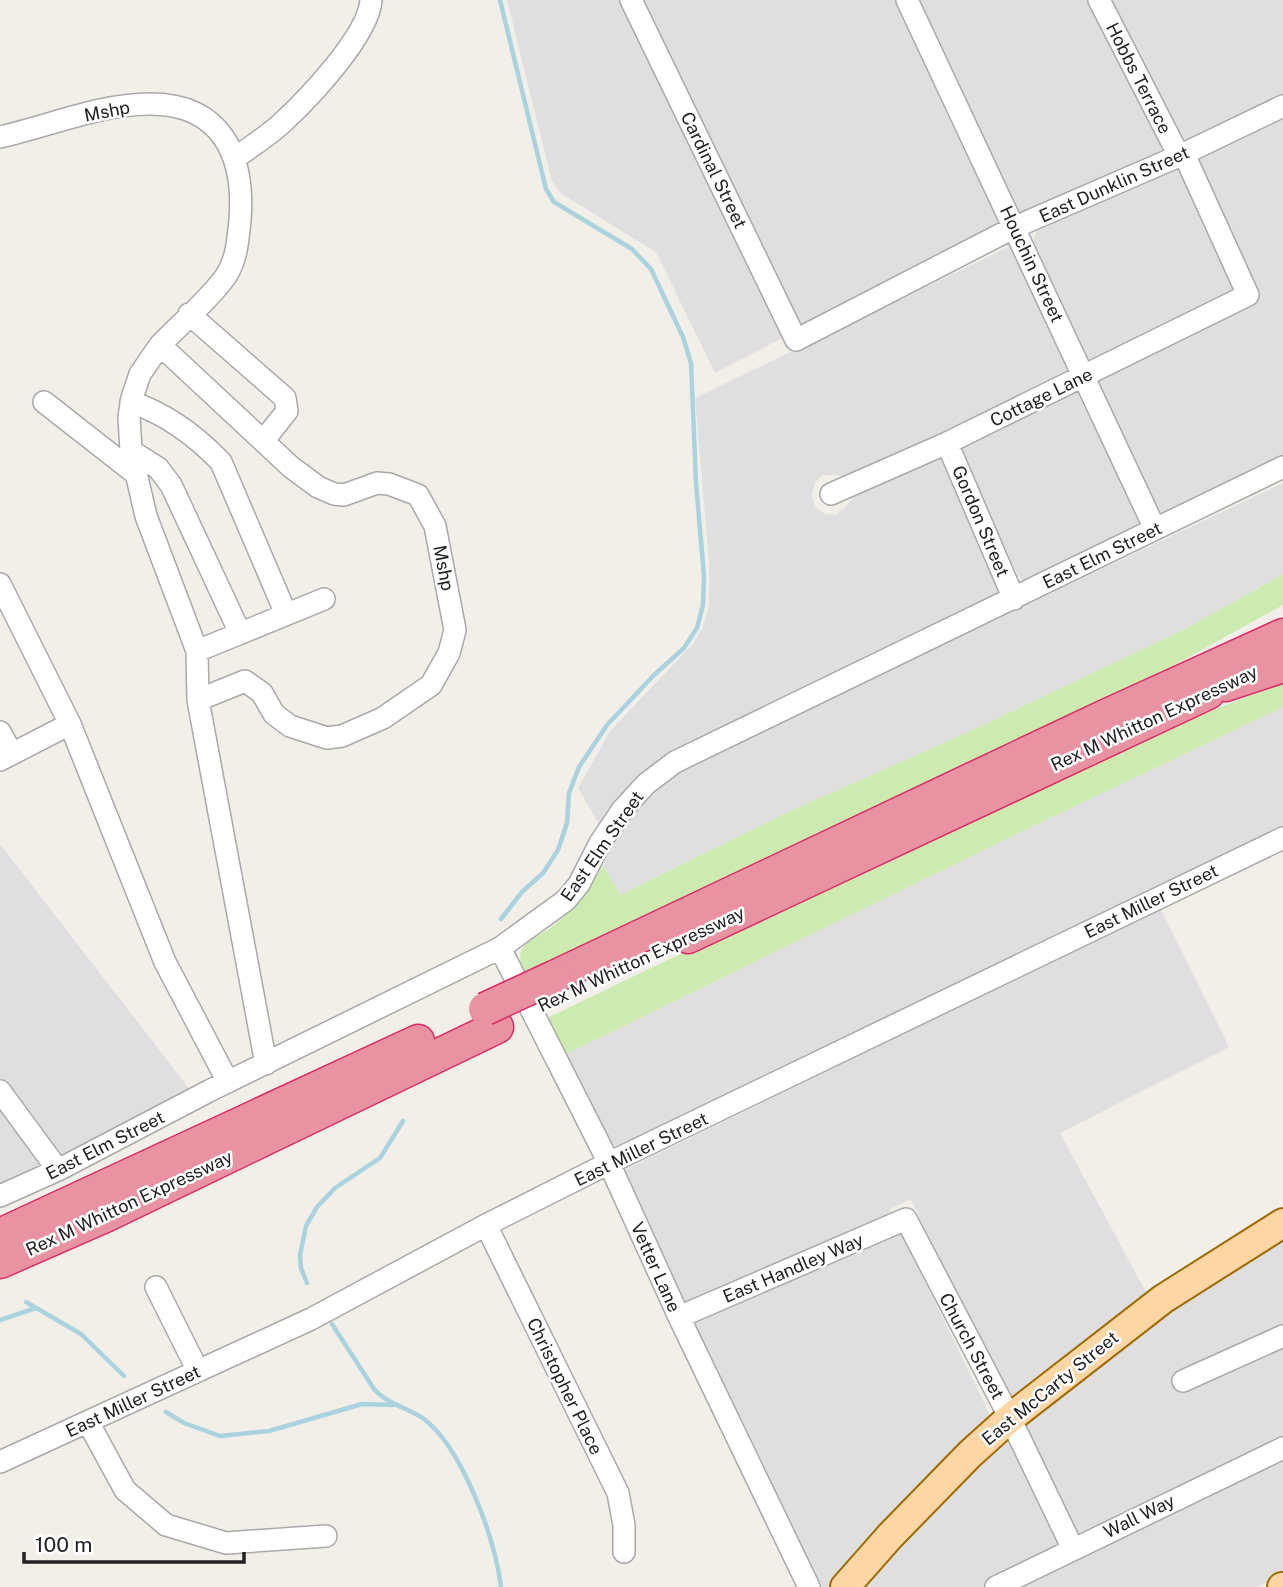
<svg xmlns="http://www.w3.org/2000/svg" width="1283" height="1587" font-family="'Public Sans',sans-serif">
	<rect width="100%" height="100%" fill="#f2efe9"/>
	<!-- residential -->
	<path fill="#e0dfdf" d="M507,0H900L1006,222L715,373L656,252L560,193L552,181Z
		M919,0H1283V98L1035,219L1019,215Z
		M1283,116V460L1168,515L1162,513L1157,507L1034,244V238L1037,231Z
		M1013,245L1072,367L1066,377L847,476L823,475L815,482L812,495L815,507L825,514L835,515L844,509L856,494L941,456L1003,588L1002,593L643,774L623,793L599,824L578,788L611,730L692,645L702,629L709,606V561L695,398Z
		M1079,384L1142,524L1028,580H1023L1018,576L959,449L962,439Z
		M1283,483V574L1185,629L966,733L788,812L620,895L603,865L611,845L643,801L664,782L688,766Z
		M1283,707V826L618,1146L611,1144L564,1055L1027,829Z
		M0,844L191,1091L0,1186Z
		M1160,908L1229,1047L1060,1133L1147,1294L1095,1331L1019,1394L1011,1397L998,1386L911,1199L890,1209L1004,1444L1032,1417L1105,1358L1197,1292L1283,1239V1575L1257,1587H822L621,1172Z"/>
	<!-- grass -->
	<path fill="#cdebb0" d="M1283,574V605L1178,663L870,810L774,862L527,978C524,970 518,961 521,952C525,940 536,937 546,931C571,914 587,892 603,865L620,895L788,812L966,733L1185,629Z
		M1283,683V707L1027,829L564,1055L547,1018C790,902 1031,778 1283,683Z"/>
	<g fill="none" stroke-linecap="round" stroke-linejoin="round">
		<!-- stream -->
		<path stroke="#aad3df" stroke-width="4.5" d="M500,0L546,189L554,202L632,249L651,269L683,337L691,363L696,483L704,576L703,605L697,628L684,648L654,675L607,725L579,767L569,793L567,823L558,850L543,873L522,892L501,919
			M307,1283L301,1268L300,1255L306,1226L317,1207L335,1188L380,1158L403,1121
			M26,1302L81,1334L124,1376
			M0,1320L36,1308
			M332,1324L374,1389C388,1405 407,1407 424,1419C463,1449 495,1539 501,1587
			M166,1412L184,1423L220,1436L269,1431L362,1404L393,1405"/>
		<!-- minor casing -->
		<g stroke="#a9a9a9" stroke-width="24">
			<path id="minor" d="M631,0L796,340L1015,227L1179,156L1283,106
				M907,0L1155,529
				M1099,0L1179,156
				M0,137C49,126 100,104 150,104C222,104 245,156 240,220C238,239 237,259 226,276C208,301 181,323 160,345L291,467L318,487L334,494L344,495L377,483L389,484L418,495L435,526L455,630L449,653L431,685L383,718L342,736L327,738L290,726L274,714L262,693L245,681L198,700
				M234,159C250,147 268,136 282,123C308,99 369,35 371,0
				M189,314L285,398L287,411L264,440
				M160,345L140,374L132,398L129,417L131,451L146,516L197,651L198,700L266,1064
				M44,402L136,474
				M131,402C167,414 195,435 221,462L286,614
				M947,443L1014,599
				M131,451L158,468L171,485L240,633
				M831,494L947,443L1248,295L1184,154
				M0,584L70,724L165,962L228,1082
				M197,651L324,599
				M0,732L12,754
				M0,760L70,724
				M500,948L609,1163L679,1317L809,1587
				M0,1091L58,1170
				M0,1196L58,1170L209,1091L500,948L566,900L579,884L600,843L623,809L646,784L675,762L1283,467
				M486,1225L618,1493L624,1525V1552
				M156,1287L198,1371
				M679,1317L906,1219L1010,1418L1073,1549
				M1183,1381L1283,1336
				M88,1422L125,1490L166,1525L226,1543L326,1536
				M0,1462L311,1319L486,1225L609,1163L1283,838
				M996,1587L1283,1448"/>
		</g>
		<!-- major casing -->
		<g stroke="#a06b00" stroke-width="32">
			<path id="major" d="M845,1587L890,1536L970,1454L1010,1418L1163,1299L1283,1223
				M1282,1587H1283"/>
		</g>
		<!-- highway casing -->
		<g stroke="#dc2a67" stroke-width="35">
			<path id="highway" d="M1225,685L1283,666
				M688,937L1208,693
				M554,977L1103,717L1283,635
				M0,1235L418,1041
				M0,1262L105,1216L497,1027"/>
		</g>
		<!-- minor -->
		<use href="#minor" stroke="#fff" stroke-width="21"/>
		<!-- major -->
		<use href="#major" stroke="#fcd6a4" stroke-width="28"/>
		<!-- highway -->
		<use href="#highway" stroke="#e892a2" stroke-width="32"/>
		<!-- highway-bridge casing -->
		<g stroke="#dc2a67" stroke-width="35" stroke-linecap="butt">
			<path id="highway-bridge" d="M485,1009L554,977"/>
		</g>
		<!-- highway-bridge -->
		<use href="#highway-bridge" stroke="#e892a2" stroke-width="32"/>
	</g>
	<g text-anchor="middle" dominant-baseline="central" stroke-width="5" stroke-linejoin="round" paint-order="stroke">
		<!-- street labels -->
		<g font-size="18" fill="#222" stroke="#fff">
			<text transform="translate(1139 78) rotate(63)">Hobbs Terrace</text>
			<text transform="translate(107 111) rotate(-11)">Mshp</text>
			<text transform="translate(714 170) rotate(64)">Cardinal Street</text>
			<text transform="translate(1114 184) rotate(-24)">East Dunklin Street</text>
			<text transform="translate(1032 264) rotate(65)">Houchin Street</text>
			<text transform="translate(1041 397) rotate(-26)">Cottage Lane</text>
			<text transform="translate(981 521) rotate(67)">Gordon Street</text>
			<text transform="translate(1102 555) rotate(-26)">East Elm Street</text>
			<text transform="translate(444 568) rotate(79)">Mshp</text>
			<text transform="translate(1154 718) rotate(-25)">Rex M Whitton Expressway</text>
			<text transform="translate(602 846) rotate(-55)">East Elm Street</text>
			<text transform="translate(1151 901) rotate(-26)">East Miller Street</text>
			<text transform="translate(641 959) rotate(-25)">Rex M Whitton Expressway</text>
			<text transform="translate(105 1145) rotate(-27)">East Elm Street</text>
			<text transform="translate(641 1149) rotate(-26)">East Miller Street</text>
			<text transform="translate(129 1203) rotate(-25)">Rex M Whitton Expressway</text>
			<text transform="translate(656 1267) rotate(66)">Vetter Lane</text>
			<text transform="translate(793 1268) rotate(-23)">East Handley Way</text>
			<text transform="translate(972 1346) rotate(62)">Church Street</text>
			<text transform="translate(565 1386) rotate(64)">Christopher Place</text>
			<text transform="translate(1050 1388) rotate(-39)">East McCarty Street</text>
			<text transform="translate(133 1401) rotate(-25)">East Miller Street</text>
			<text transform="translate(1139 1516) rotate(-26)">Wall Way</text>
		</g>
	</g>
	<!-- scale -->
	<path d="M24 1552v10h220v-10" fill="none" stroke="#222222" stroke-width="3.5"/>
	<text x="35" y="1552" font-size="21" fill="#222222" stroke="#ffffff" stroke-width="5" paint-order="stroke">100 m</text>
</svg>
